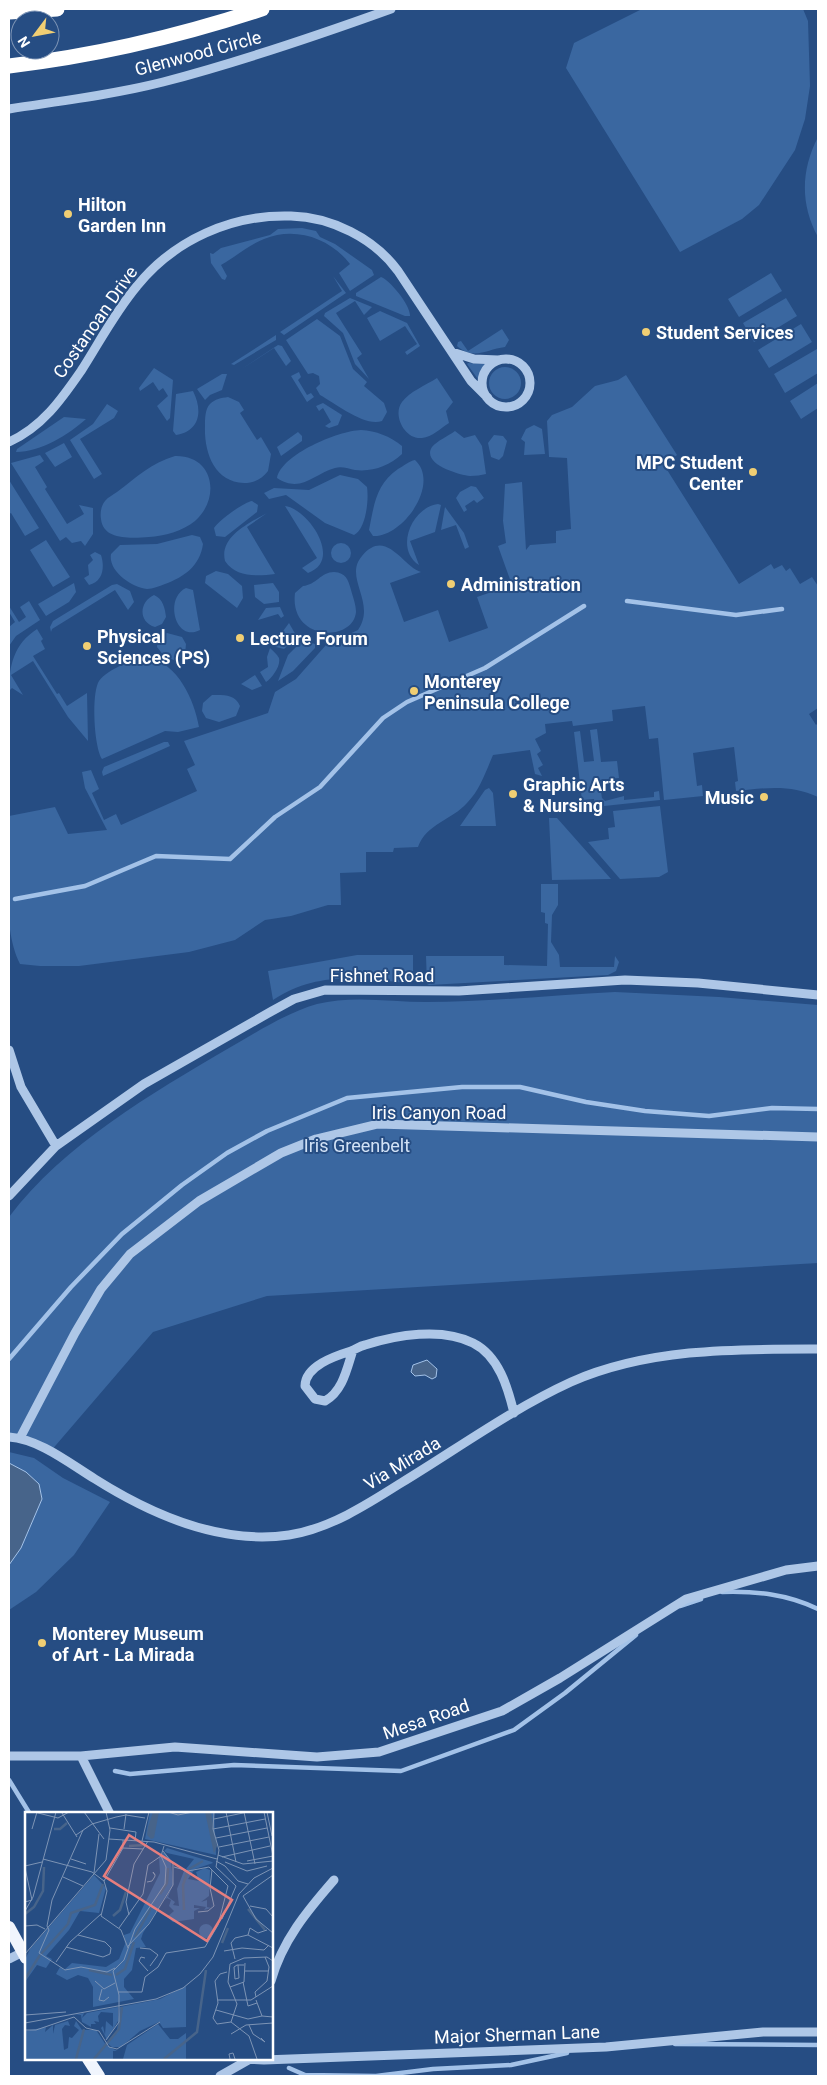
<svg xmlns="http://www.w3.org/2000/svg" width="827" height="2085" font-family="Roboto,sans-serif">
	<rect width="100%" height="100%" fill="#264d83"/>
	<!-- green -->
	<path fill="#3a67a0" d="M642,9H803L808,21L810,86L805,119L795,150L759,205L742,219L680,252L566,68L574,43Z
		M818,137V237C800,204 801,170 818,137Z
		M302,228L316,231L320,237L335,244L372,270L374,275L350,291L339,273L350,264C330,238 295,226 264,239C249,245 235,257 221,265L227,276L225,280L222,279L211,263L210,253L213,254L221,248L270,235L278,229Z
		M771,273L782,291L739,317L728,299Z
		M333,276L346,293L284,335L280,332L342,291Z
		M381,277C390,280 411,306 410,316H405L356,296V293Z
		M350,298L372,307L364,315L355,301L336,313L362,354L357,358L369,379L355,364L343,333L324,316L325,313Z
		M786,298L797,316L754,342L743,323Z
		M380,311L407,323L420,346L407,355L405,352L417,344L405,326L380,341L367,318Z
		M317,319L340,336L353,369L367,382L364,386L384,403L387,412L382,421C365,427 336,404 320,395L316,388L320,384L319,376L313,373L308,374L286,340Z
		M801,324L812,342L769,368L758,350Z
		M502,329L509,340L505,347C487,349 474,361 457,346L458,342L461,341L468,351Z
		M276,335V340L234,365L231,364Z
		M278,345L282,346L291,361L286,366L274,348L240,370Z
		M817,349L818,373L785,393L774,374Z
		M468,363L485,364L480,382L467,364Z
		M489 383a16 16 0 1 1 32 0a16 16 0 1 1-32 0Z
		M154,368L173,380L170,418L167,421L157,406L168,396L163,388L159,391L153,382L140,391L139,388Z
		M299,372L301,377L298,380L307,395L311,393L314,397L307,402L291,376Z
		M222,374H227L222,390L210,395L205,400L197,389Z
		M626,375L677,455L664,465L739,584L771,564L774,569L782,565L786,571L790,568L800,584L812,577L818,586V708L809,714L816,725L818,723V797C791,784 765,788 736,791L735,782L738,781L734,747L693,753L697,786L702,785L703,796L664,800L658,738L649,739L645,706L612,710L613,721L573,726L572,721L545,724L546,733L535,739L541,751L537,754L543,765L538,768L542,776L535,774L530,750L493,755C486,771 480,790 467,803C452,820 426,824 418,847L394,848L393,852H366V872L340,873L341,905H328L291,916L265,920L235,940L189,952L79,966H40L20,964C1,927 9,859 9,816L55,807L68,834L107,830L85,788L82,772L91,770L99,789L92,793L104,820L116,814L121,825L197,791L187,769L195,765L184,741L268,713L275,692L296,679L326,645L358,630C377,602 343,578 362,556C386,527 403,567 421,572L390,583L404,622L438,610L449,642L488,628L477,597L512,585L498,546L506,543L503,521L505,484L522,482L526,550L530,545L556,543V531L571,529L567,458L549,457L547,421L552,415L572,407L595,386L618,380Z
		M437,378L453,402L446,411L449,423C441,428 432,437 422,438C405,440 392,415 402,402C409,392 426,385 437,378Z
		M818,383V408L801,419L790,401Z
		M193,391C203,411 200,431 176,435L173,431L176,394Z
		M228,397L239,402L244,410L240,413L257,440L261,437L271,454L268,471C262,479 254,483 244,483C214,482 204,452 205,426C205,419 205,409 210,404C215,399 221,398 228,397Z
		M323,403L342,415L338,425L329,428L325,426L331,422L323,408L319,411L316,406Z
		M107,404L118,411L114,418L80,439L102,474L94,479L70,440L93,424Z
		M64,417L86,419C68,435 41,452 16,452L17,449Z
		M534,425L542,429L545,454L524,455L525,442L521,439L526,429Z
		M361,430C376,431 390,436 402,446V454C389,466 373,472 355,470C349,469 342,466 335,468C315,473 301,494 277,478C282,454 338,431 361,430Z
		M455,431L464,438L475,435L482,446L486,474C481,475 476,476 470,476C459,475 421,464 432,447C437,441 448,436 455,431Z
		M298,432L302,436V441L281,456L277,447Z
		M494,435L503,436L507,441L503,456L499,460L491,457L488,443Z
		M64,443L72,457L55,467L45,453Z
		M40,455L44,461L35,467L47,487L45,489L67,524L84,514L79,505L93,508V534L85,546L81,541L72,543L66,537L60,541L11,463Z
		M175,456C214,455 221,498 195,521C183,531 164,536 149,537C133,538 103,541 101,519C100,513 101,506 105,501C108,497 113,495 117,492C137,477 151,463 175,456Z
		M415,460C441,484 402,538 373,536L369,530C374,505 376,484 398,469C404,466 409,461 415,460Z
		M340,475L358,479L367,487C369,500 366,529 354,535L325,523L286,495L269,499L264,493L274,488L309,490Z
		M9,480L39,528L25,536L11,513L9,514Z
		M471,486L476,487L484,498L477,503L474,500L465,506L467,510L464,512L456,498L460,492Z
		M252,501L258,505L257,512L225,537L216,536L214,528C218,521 244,502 252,501Z
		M438,504L441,505L435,532L410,541L419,565C394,549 412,507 438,504Z
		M285,506C307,508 344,560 308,573L302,568L317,558Z
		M445,507L464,533L469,547L465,549L456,525L441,530Z
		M267,513L247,527L275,574C258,576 236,578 225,561C219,537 249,523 267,513Z
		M192,535L200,537L203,544C200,566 184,577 165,584C159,586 153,589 147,589C131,587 108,571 111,554L120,545L157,544Z
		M46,540L70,577L53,587L30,550Z
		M331 553a10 10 0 1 1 20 0a10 10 0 1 1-20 0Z
		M95,552L101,555C105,567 103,582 89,585L84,578L89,575L88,565L93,560L90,555Z
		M216,571L228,574L242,586L243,598L237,608L205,583L206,576Z
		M334,572C346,573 348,579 351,590C353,597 356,605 356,612C353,643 289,641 295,593L303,586C316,585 321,572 334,572Z
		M74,583L76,592L69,602L46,616L38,604Z
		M273,583L279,592V602L264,604L255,597L254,585Z
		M117,584L130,591L134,602L128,610L115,590L52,629L51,632L50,627L53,621L112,585Z
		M186,588L193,590L200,630C175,643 164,598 186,588Z
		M154,595C163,599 165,608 166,617L162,624L155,627C138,622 139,602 154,595Z
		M29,601L40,620L16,636L9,646V627L15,622L9,612V606L19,622L26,617L20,607Z
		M280,607L284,616L281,618L278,614L258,620L266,608Z
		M289,623L297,637L284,649L272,646Z
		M37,629L43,639L41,641L45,649L33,656L57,694L59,693L67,706L87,693L88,741L68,717L33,661L11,675L23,695L12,688L9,691C9,665 14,644 37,629Z
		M167,633L182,637L186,644L185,654L176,661L164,656L157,647L158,637Z
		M303,640L315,644V648L293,671L278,681L288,655Z
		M270,648C273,651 277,654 279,658C281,666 272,678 266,682L260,672L268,667L267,657Z
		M148,657C178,664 194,699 199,727L178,732L165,731L102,759C94,747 91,694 99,681C108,669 133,659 148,657Z
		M255,675L262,686L252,690L241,684Z
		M212,695C224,695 235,694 240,706L236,716L219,722L206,718L202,711L203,703Z
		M597,729L601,762L617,761L619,778L599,780L602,798L605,801L624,796V800L654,797V792L659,791L660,800L595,807L594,799L582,800L574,732L580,731L584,762L594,761L590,730Z
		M164,742H168L170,746L103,776L102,772L104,767Z
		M489,788L493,793L496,826H460L485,790Z
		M660,806L668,872L659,877L620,879L588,842L609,839L608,828L615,827L613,811Z
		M549,818H557L611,879L552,880Z
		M541,884H558V905L552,915L551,942L559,955L560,967H614L615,956L619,962L616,971L608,975L429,985L427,984L426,956H504V965L547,966L548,924L545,923V913L541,912Z
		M357,955H413V979L408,983C358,978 317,971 273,1000L268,971Z
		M615,992L719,997L818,1005V1263L267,1296L153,1332L50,1452L9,1437V1217C63,1145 152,1093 229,1048C257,1032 286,1013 317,1004C352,995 391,1002 426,1002C489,1002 553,995 615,992Z
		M9,1452L34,1458L63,1478L110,1502L74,1555L36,1592L9,1610Z"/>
	<!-- water -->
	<path fill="#47648a" stroke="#a3c2e8" d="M427,1360L437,1369L436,1377L432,1379L425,1375L415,1376L411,1372L413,1365Z
		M9,1463L26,1472L39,1484L42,1499L21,1548L9,1565Z"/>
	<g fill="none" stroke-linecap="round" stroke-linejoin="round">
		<!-- stream -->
		<path stroke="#a3c2e8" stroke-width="4.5" d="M627,601L736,615L782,609
			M15,899L85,886L156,856L230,859L275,817L320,787L383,718L407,702L485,668L584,606
			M9,1359L71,1287L122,1234L182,1185L227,1153L267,1131L347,1098L462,1087H520L586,1102L645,1111L709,1116L772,1108L818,1109
			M722,1592C756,1591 787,1594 818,1609
			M680,1606L701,1599
			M115,1771L130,1774L234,1765L401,1771L514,1730L565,1693L636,1635
			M9,1780L30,1814
			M675,2044L818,2045
			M289,2068L305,2075L376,2076
			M376,2076L433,2069L511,2065L567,2053"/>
		<!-- minor -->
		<path stroke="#aec7e7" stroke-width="9" d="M9,109C60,101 112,95 163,82C240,62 316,36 391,9
			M452,352L474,359L498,360
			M482 383a24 24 0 1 1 48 0a24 24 0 1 1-48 0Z
			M9,442C42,427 61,400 81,371C99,343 115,312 137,286C174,240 232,214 291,216C331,217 374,238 398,271L471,381L488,398
			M9,1050L21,1087L56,1146
			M9,1196L56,1146L144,1084L272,1011L294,999L325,990L459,991L625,980L698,983L818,995
			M353,1350C347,1368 343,1391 325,1401L315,1399L305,1386C305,1366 335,1356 351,1351C356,1349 360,1346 365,1345C396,1335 442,1327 473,1343C499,1356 508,1388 514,1413
			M9,1437C39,1439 69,1463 95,1479C152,1515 220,1545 289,1535C329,1529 368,1504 401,1483C457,1449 512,1409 571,1382C648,1348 736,1349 818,1349
			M20,1438L75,1333L101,1289L130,1254L199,1201L281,1153L316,1139L378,1124L818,1137
			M9,1756H81L175,1747L317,1757L379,1752L502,1711L560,1678L686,1599L786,1570L818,1566
			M81,1756L110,1814
			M9,1959L23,1952
			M271,1981C282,1941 307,1911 334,1880
			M246,2059L264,2060L606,2047L763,2032H818
			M220,2076L250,2059"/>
		<!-- major -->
		<path stroke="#f0f5fd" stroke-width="12" d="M9,1927L26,1958
			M88,2059L99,2076"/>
		<!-- highway -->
		<path stroke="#fff" stroke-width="15" d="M9,12L57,9
			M9,66C95,56 180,36 262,9"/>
	</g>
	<!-- markers -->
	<g fill="#f0ce73" stroke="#264d83" stroke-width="2">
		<circle cx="68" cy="214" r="5"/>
		<circle cx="646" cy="332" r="5"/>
		<circle cx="753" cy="472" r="5"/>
		<circle cx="451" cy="584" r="5"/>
		<circle cx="240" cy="638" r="5"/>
		<circle cx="87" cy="646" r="5"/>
		<circle cx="414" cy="691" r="5"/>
		<circle cx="513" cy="794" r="5"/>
		<circle cx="764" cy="797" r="5"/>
		<circle cx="42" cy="1643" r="5"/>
	</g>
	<g text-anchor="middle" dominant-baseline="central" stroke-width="4" stroke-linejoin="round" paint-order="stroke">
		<!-- street labels -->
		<g font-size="18" fill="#fff" stroke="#264d83">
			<text transform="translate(198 53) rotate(-15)">Glenwood Circle</text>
			<text transform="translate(95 322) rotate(-55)">Costanoan Drive</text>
			<text x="382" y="975">Fishnet Road</text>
			<text x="439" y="1112">Iris Canyon Road</text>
			<text transform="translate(402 1463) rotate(-31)">Via Mirada</text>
			<text transform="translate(426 1719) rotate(-19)">Mesa Road</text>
			<text transform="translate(517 2034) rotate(-2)">Major Sherman Lane</text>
		</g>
		<!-- poi labels -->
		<g font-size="18" font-weight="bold" fill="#fff" stroke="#264d83" text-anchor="start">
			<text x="78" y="204">Hilton<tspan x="78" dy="21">Garden Inn</tspan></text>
			<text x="656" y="332">Student Services</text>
			<text x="743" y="462" text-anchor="end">MPC Student<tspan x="743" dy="21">Center</tspan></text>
			<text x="461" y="584">Administration</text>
			<text x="97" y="636">Physical<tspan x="97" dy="21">Sciences (PS)</tspan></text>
			<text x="250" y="638">Lecture Forum</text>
			<text x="424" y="681">Monterey<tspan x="424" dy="21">Peninsula College</tspan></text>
			<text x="523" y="784">Graphic Arts<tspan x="523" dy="21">&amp; Nursing</tspan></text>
			<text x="754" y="797" text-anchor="end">Music</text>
			<text x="52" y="1633">Monterey Museum<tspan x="52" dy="21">of Art - La Mirada</tspan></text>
		</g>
		<!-- park labels -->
		<g font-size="18" fill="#d2e2f6" stroke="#264d83">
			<text x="357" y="1145">Iris Greenbelt</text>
		</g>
	</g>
	<!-- overview -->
	<g transform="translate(25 1812)">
		<rect width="248" height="248" fill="#264d83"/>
		<path d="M125,0H189L191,43L120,27ZM142,36L187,50L188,51L164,59L161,57L169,47L142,41L139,39ZM139,40L146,48L148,72L118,121L116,127L121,135L111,136L107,158L99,167V175L109,187L68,195V175L63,166L53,163L42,168L31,162L35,155L39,158L47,151L81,155L94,147L100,132L99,123L105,121L135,61L134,45ZM180,56L185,58L184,84L176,90L182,88V95L186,96L188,90L187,94L186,96L179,98L181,95L169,93V96H175L169,99V107L148,110L142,105L149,99L144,94L146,88L142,86L140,88L149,70L143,85L150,90L148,93L154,94L152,77L159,59L169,58L163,67L174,69L171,60ZM69,63L81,76L74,101L55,99L44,118L21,144L27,147L21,156L12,153L0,170V148L5,137ZM174 119a7 7 0 1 1 14 0a7 7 0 1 1-14 0ZM161,174V215L138,216L134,210L115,219L96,235H87L82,231L92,218L95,195L135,187ZM93,195V209L82,228L76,216L78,214L80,223L81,209L88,215V201L76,200L73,204L74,210L69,209L71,212H66V215L57,210L56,203H51L59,201L57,206L62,201ZM43,209L45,214L40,213L37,217L39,238L43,236L44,225L47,226L54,218L49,214L51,209L57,218H71L81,233L92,239H88V247H0V219L21,215L20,220L28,213V222L30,213ZM133,212L145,227H153L161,221V247H98L102,233Z" fill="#3a67a0"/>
		<path d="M128,0H134L129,26L126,27L122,23L123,15ZM180,0H186L192,34L189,42Z" fill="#47648a"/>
		<path fill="none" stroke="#47648a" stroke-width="2.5" d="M29,17H35L42,11M104,34L120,33M164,57L178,49M135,82L142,71L143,56M223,97L240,118M159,98L158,73L162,61M0,102L9,95L18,79L19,55M88,104L95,98L101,80M110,125L126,96M197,131L203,116M16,142L43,112L46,101L70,93L78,72M64,158L87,163M91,163L100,157L109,130M0,167L15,143M51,247L59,217M69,247L94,217L97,195M139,247L172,220L181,158"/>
		<path fill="none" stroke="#7d94b5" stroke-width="1" d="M9,0L33,6L44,0M59,0L79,27M143,0L153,3L168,0M189,0L188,17L194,38L191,55L211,74M201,0L211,50M219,0L230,52M239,0L248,44M242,0L247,24M37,1L52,25M189,7L223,0M85,16L111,20L110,29M7,17L12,0M99,17L101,2M188,17L240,7M58,18L27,88L22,114L24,118L14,141L40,158L56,155L82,160L90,156M51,23L67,12L91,5L101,3L120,6M191,26L242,16M84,27L129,30L192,47M117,29L124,0M194,35L244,25M98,36L118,37M193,43L218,52L248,49M197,45L245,34M18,47L67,60L79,69L82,79L76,104L96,118L103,136M46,47L61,52M191,49L200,54L213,69L223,72M222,49L248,44M200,50L222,59L242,54M0,54L17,50M0,56L7,88L0,90M69,61L74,22M248,63L218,84L231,107L248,121M38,65L58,74M79,69L98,36V28M122,70L127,69L129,66L130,64V63L128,60L130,63M225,94L241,97L248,105M0,99L8,85L31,0M173,100L183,99L189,94L185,76L187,58M104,103L101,90L109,52L123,29M197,107L211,74M0,114L12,113L20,117M94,116L118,82L123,53L136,44L139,34M223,123L225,116L233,121L242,118M103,134L124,112L148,73V52L138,39M41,135L78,145L85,142L86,136L80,130L53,123M115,136L125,137L133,143L125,154M199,139L217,136L239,138L244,133M0,142L81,48L85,18L81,0M120,146L116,145L114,149L123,159M210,147L206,131L210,126L223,123L248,136M31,150L45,130L76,102M213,153L214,166L210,167L209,155L212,153H219M220,159H243M202,160L195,162L190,169L193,191L188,206L192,212L206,210M70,169L79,177L90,171M218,170L223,194L232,191M205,175L219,170L220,151M77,177L74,188L79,189L84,185M93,180H117L120,165L133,155L141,141L180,135L193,113L203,74L184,55L163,59L149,55M231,185L230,180L242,169L244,155L240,145M193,188H226L248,174M231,188L237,204L248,205M191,198L223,207L237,204M0,203L41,200M206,210L212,192L203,170L205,152L219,146L242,145L248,149M206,210L224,224L232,247M0,211L131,187L158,176L175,162L188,145L214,82L229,66L248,56M224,213L228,222L240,230L236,226M0,218H11L49,205L61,216L74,219L84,235L92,237L135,210M206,222L221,213L248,211M81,228L94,210V183L88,159L99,148L110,117L140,72L141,55L136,44M205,247L204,242L208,241L210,247"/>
		<path fill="#e67e7e" fill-opacity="0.15" stroke="#e67e7e" stroke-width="2.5" d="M104,23L207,88L182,129L79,64Z"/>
		<rect width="248" height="248" fill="none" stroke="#fff" stroke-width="2.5"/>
	</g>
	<!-- border -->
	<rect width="827" height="2085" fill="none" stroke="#ffffff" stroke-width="20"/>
	<!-- north arrow -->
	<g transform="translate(35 35) rotate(238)"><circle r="24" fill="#264d83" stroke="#7d94b5"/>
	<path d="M0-4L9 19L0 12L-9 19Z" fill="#f0ce73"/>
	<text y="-8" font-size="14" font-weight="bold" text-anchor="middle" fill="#ffffff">N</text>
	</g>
</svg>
